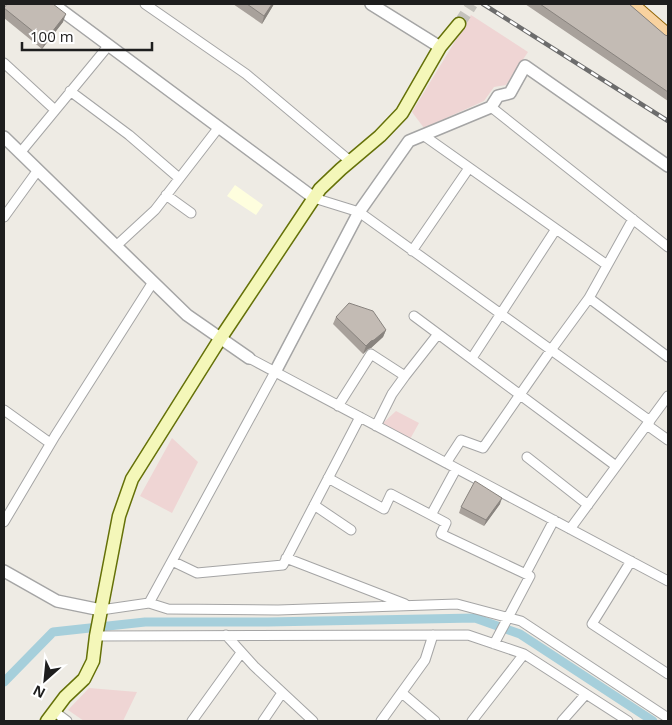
<svg xmlns="http://www.w3.org/2000/svg" width="672" height="725" font-family="'Open Sans',sans-serif">
	<rect width="100%" height="100%" fill="#eeebe4"/>
	<!-- commercial -->
	<path fill="#efd5d4" d="M471,15L528,52L506,85L494,87L484,101L424,128L412,112Z
		M396,411L419,423L409,441L382,424Z
		M172,438L198,462L172,513L140,496Z
		M89,688L137,692L123,721H84L68,710Z"/>
	<!-- education -->
	<path fill="#fefede" d="M235,185L263,205L256,215L227,196Z"/>
	<g fill="none" stroke-linecap="round" stroke-linejoin="round">
		<!-- canal -->
		<path stroke="#a6cfdb" stroke-width="9" d="M4,682L53,632L145,622H268L475,618L520,634L653,721"/>
		<!-- secondary-tunnel -->
		<path stroke="#c4c2bc" stroke-width="12" stroke-dasharray="12 6" stroke-linecap="butt" d="M459,24L472,4"/>
		<!-- minor casing -->
		<g stroke="#a5a5a5" stroke-width="11">
			<path id="minor" d="M145,4L246,74L350,161
				M4,63L55,110
				M70,91L129,135L179,178
				M491,107L668,247
				M423,135L607,265
				M20,153L109,45
				M166,195L191,213
				M314,198L359,212L650,421
				M4,217L38,170
				M116,246L155,210L219,127
				M412,251L469,168
				M589,298L633,219
				M414,316L616,466
				M249,358L668,581
				M472,358L556,229
				M338,406L371,354L405,376L438,334
				M4,410L50,443
				M647,425L668,440
				M376,426L392,394L405,376
				M527,457L588,505
				M446,463L461,440L483,448L551,350L589,298L668,357
				M328,478L384,509L391,494L431,515L456,469
				M314,505L351,530
				M431,515L446,523L441,534L530,576L494,644
				M4,522L55,436L153,282
				M570,529L668,396
				M286,558L405,604
				M172,561L197,573L283,565L360,417
				M631,561L592,624L668,674
				M526,573L554,520
				M149,603L168,609L278,610L457,604L521,621L668,718
				M101,610L149,603L275,372
				M226,635L254,666L313,721
				M96,636L468,635L524,654L628,721
				M402,693L435,721
				M55,712L67,721
				M192,721L241,653
				M263,721L282,693
				M381,721L425,660L433,635
				M472,721L524,654
				M562,721L586,694"/>
		</g>
		<!-- tertiary casing -->
		<g stroke="#a5a5a5" stroke-width="14">
			<path id="tertiary" d="M53,4L314,198
				M371,4L440,47
				M4,137L187,315L249,358
				M275,372L359,212L409,141L491,107L498,96L510,93L525,66L668,166
				M4,571L57,601L101,610"/>
		</g>
		<!-- secondary casing -->
		<g stroke="#657108" stroke-width="15">
			<path id="secondary" d="M47,721L65,697L84,679L93,661L96,636L119,516L132,479L220,339L320,189L341,169L380,136L402,113L440,47L459,24"/>
		</g>
		<!-- primary casing -->
		<g stroke="#926405" stroke-width="16">
			<path id="primary" d="M631,4L668,36"/>
		</g>
		<!-- minor -->
		<use href="#minor" stroke="#fff" stroke-width="9"/>
		<!-- tertiary -->
		<use href="#tertiary" stroke="#fff" stroke-width="11"/>
		<!-- secondary -->
		<use href="#secondary" stroke="#f4f7b9" stroke-width="12"/>
		<!-- primary -->
		<use href="#primary" stroke="#f8d29f" stroke-width="14"/>
		<!-- rail casing -->
		<g stroke="#6c6c6c" stroke-width="4.5">
			<path id="rail" d="M483,4L668,121"/>
		</g>
		<!-- rail -->
		<use href="#rail" stroke="#fff" stroke-width="2.5" stroke-dasharray="8" stroke-linecap="butt"/>
	</g>
	<!-- wall -->
	<path fill="#a8a19b" d="M233,4H274L262,24Z
		M525,4H629L665,35L668,36V101Z
		M4,8L63,22L42,49L4,18Z
		M336,317L386,330L383,337L371,348L368,349L363,354L333,324Z
		M500,504L484,526L459,513L461,507Z"/>
	<!-- shaded-wall -->
	<path fill="#88837e" d="M272,4H274L262,24L264,16Z
		M66,14L63,22L42,49L45,41Z
		M386,330L383,337L371,348L368,349L363,354L366,346L371,341Z
		M502,498L500,504L484,526L486,520Z"/>
	<!-- building -->
	<path fill="#c3bbb4" stroke="#88837e" d="M7,4H53L66,14L45,41L4,8Z
		M247,4H272L264,16Z
		M540,4H629L665,35L668,36V92Z
		M349,303L373,311L386,330L374,340L371,341L366,346L336,317Z
		M475,481L502,498L486,520L461,507Z"/>
	<!-- border -->
	<rect width="672" height="725" fill="none" stroke="#1e1e1e" stroke-width="10"/>
	<!-- north arrow -->
	<g transform="translate(45 680) rotate(207)" stroke="#ffffff" stroke-width="4" paint-order="stroke">
	<path d="M0-4L9 19L0 12L-9 19Z" fill="#1e1e1e"/>
	<text y="-8" font-size="14" font-weight="bold" text-anchor="middle" fill="#1e1e1e">N</text>
	</g>
	<!-- scale -->
	<path d="M22 42v8h130v-8" fill="none" stroke="#1e1e1e" stroke-width="2.5"/>
	<text x="30" y="42" font-size="15" fill="#1e1e1e" stroke="#ffffff" stroke-width="4" paint-order="stroke">100 m</text>
</svg>
